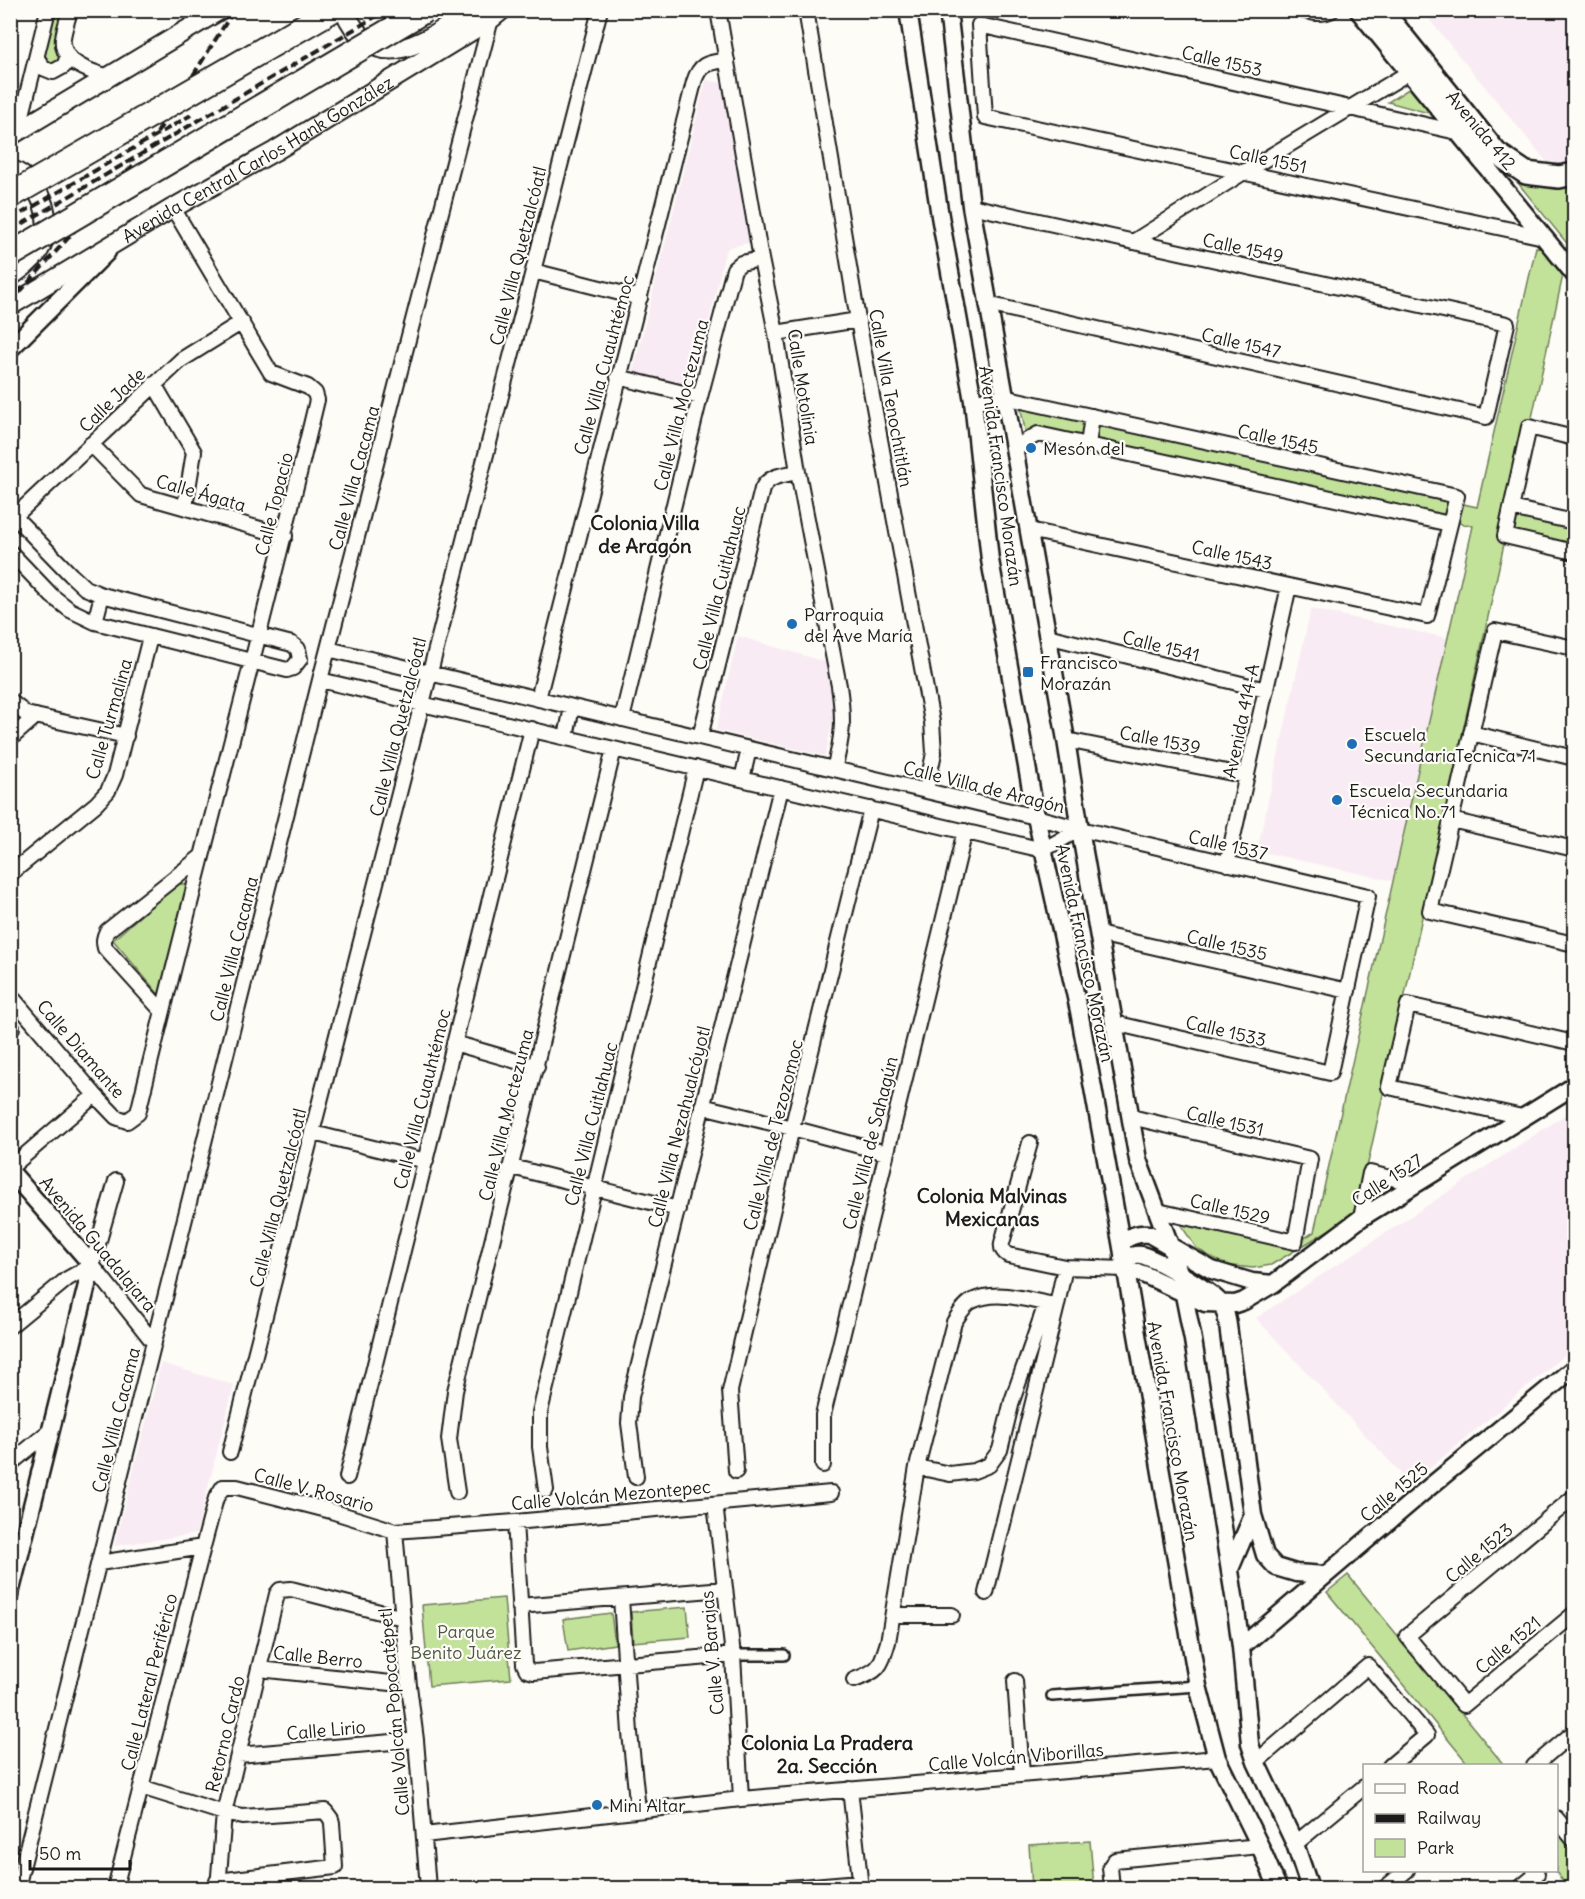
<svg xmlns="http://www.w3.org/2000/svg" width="1585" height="1899" font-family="Delius,sans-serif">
	<rect width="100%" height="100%" fill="#fdfcf7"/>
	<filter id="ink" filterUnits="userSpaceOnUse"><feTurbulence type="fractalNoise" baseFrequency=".0167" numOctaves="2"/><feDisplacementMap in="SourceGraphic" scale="12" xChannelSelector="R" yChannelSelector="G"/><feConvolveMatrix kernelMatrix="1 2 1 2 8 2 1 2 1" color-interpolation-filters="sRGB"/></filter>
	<g filter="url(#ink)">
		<!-- built -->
		<path fill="#f9ebf3" d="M1422,11H1574V162L1556,163L1547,162Z
			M706,80L721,83L749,243L729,247L725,252L694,387L633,372Z
			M1311,609L1447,638L1393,881L1257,851Z
			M738,636L826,662L834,714L825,756L716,730Z
			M1574,1109V1347L1411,1484L1256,1318Z
			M161,1363L234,1385L196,1534L114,1546Z"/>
		<!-- green -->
		<path fill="#c2e199" stroke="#6f7e5a" stroke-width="1.5" d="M53,11H66L61,52L62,67L46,68L42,52Z
			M1410,88L1432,114L1388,102Z
			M1509,172L1574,179V252Z
			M1536,247L1544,249L1563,275L1511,514L1574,529V549L1506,535L1357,1213L1271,1265L1253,1268L1225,1265L1197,1249L1176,1218L1294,1245L1314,1232L1473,526L1040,430L1026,435L1020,405L1477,507Z
			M176,884H185L189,893L161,997L113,940Z
			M1348,1575L1504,1765H1469L1327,1592Z
			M504,1598L511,1679L429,1686L422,1605Z
			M687,1607L690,1637L633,1642L631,1612Z
			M611,1613L615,1644L568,1651L563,1619Z
			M1557,1830L1574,1852V1888H1569L1555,1871L1556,1870Z
			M1090,1841L1094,1888H1032L1029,1845Z"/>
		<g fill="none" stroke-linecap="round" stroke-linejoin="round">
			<!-- pedestrian casing -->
			<g stroke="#1c1c1c" stroke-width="14">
				<path id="pedestrian" d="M733,1655H784
					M1052,1696L1198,1686"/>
			</g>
			<!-- minor casing -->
			<g stroke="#1c1c1c" stroke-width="18">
				<path id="minor" d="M70,10C68,19 64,29 63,38C60,63 91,72 109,77
					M718,10L761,259L776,333L798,472L839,686C844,720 843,736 834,769
					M806,10L858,320L932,722L934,753L926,791
					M1302,10C1313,13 1322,15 1332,10
					M37,58L43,68L53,72L64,66L68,56
					M18,131L48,10
					M1457,132L979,25L985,117L1544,237
					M971,206L1507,324L1486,417L987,304
					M1133,242L1244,172L1408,73
					M533,271L640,298
					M776,333L858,320
					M618,377L700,397
					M154,384L194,452L185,507
					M973,401L1004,397L1457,496L1427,616L1029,530
					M1574,438L1529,427L1505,536L1574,552
					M91,444L141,495L285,536
					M1088,445L1092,416
					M1014,452L1024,442L1038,434L1450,524
					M1511,508L1574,522
					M10,512L71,575L85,588L102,595L292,644L298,649L300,659L293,668L287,670L95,622L70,610L52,596L10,552
					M15,516L181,360L242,322
					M95,622L102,595
					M1047,636L1266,690
					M1574,648L1495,631L1430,911L1574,944
					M328,649L1036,817L1080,829L1368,896L1330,1073L1114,1023
					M320,680L1043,850L1080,829
					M538,699L694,82C700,62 709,63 727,60
					M10,701L26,714L126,736
					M622,719L700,397L734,269L741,263L761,259
					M1471,733L1574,758
					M566,737L572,707
					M700,737L762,489C769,475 784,475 798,472
					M10,739L36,716
					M1066,740L1247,776
					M742,779L749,749
					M1451,820L1574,849
					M1227,864L1289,586
					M10,874L96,804L108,791L115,775L150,637
					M1098,934L1348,991
					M10,995L95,1095L116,1117L127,1121L138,1113C195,875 260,639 317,400L315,393L308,387L271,373L173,208
					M162,1011L105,948C103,941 104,937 107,931L202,856
					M10,1030L12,1028
					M454,1043L537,1067
					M702,1106L792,1128L886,1153
					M1131,1117L1310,1159L1295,1242L1158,1211
					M1522,1117L1389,1087L1408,1005L1574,1043
					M313,1133L426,1161
					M1030,1143L1002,1243C1001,1249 1003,1252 1008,1255L1065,1267L1125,1269
					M512,1167L678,1209
					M10,1168L95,1095
					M1361,1218L1370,1173L1416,1184
					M92,1265L154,1343
					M92,1265L116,1181
					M10,1326L67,1279L92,1265
					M230,1452L600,10
					M10,1464L52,1429
					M823,1465V1415L965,831
					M917,1467L950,1474L974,1471L989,1465L1000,1450L1012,1401L1046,1304
					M736,1471L730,1391L792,1128L871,809
					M347,1477L532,729
					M636,1477L629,1423L631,1397L781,788
					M546,1490L540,1447V1412L696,768
					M457,1492L449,1439L455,1391L614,749
					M1574,1497L1407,1636L1464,1705L1574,1614
					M715,1504L733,1655L741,1799
					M515,1522L524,1664L527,1670L534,1672L733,1655
					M395,1531L409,1686L416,1740L428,1888
					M99,1563L203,1547
					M986,1593L1057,1305L1065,1267
					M621,1598L630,1733L638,1810
					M519,1606L724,1589
					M893,1615H952
					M259,1669L391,1683
					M854,1680C880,1670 880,1668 888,1642L917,1467L954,1322C959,1315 964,1305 972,1301C1000,1288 1030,1302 1057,1305
					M1015,1681L1022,1774
					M238,1755L416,1740
					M1256,1762L1368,1666L1427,1735L1390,1766
					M1534,1766L1574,1732
					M141,1787L224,1813L243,1817L325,1811L331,1819L332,1823L335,1867L217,1881
					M850,1789L861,1888
					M1556,1818L1574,1840
					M424,1835L741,1799L1217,1758
					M1295,1844L1364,1787
					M17,1888L320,680L491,19
					M115,1888L203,1547L216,1498L223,1487H237L331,1511L395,1531L515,1522L831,1493
					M218,1888L224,1813L277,1594L280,1590L291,1589L403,1618
					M788,1888L860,1882
					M1112,1888L1110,1867L1115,1860L1260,1846
					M1385,1888L1407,1870
					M1520,1888L1537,1874L1534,1870"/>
			</g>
			<!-- tertiary casing -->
			<g stroke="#1c1c1c" stroke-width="21">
				<path id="tertiary" d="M908,10L940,216L973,401L990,560L1036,817L1079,1011L1121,1242L1198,1686L1217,1758L1260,1846L1278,1888
					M948,10L971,206L1066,740L1080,829L1138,1160L1170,1245L1180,1275L1193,1340L1234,1596L1241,1647L1250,1744L1256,1762L1295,1844L1310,1888
					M1358,10L1574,274
					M10,349L107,252
					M10,1171L92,1265L10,1594
					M1121,1242C1131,1236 1137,1233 1149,1234L1212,1270L1252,1282L1273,1284
					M1123,1258C1129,1256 1135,1254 1141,1255C1157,1259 1214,1292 1222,1305C1227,1313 1228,1324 1229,1333L1253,1515L1265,1555L1276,1567L1296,1573L1325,1575
					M1125,1269L1143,1274L1205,1303L1235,1304L1244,1301L1273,1284L1361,1218L1574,1086
					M1230,1569L1253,1515
					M1241,1647L1421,1494L1574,1368"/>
			</g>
			<!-- secondary casing -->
			<g stroke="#1c1c1c" stroke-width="22">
				<g id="secondary">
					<path d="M344,10C376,82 428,39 473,10"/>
					<path d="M10,136L220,10"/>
					<path d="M10,169C42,181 57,223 38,252C31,262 21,269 10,277"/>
					<path id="s1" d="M10,306L173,208L275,151L491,19L502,10"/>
				</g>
			</g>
			<!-- primary casing -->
			<g stroke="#1c1c1c" stroke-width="26">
				<path id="primary" d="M1381,10L1496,153L1526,173L1559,177L1574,174"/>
			</g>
			<!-- pedestrian -->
			<use href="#pedestrian" stroke="#fdfcf7" stroke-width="9"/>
			<!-- minor -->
			<use href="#minor" stroke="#fdfcf7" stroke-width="14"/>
			<!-- tertiary -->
			<use href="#tertiary" stroke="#fdfcf7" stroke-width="16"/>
			<!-- secondary -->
			<use href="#secondary" stroke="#fdfcf7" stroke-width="18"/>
			<!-- primary -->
			<use href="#primary" stroke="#fdfcf7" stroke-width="21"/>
			<!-- rail -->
			<path stroke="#1c1c1c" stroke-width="4" stroke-dasharray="9 4.5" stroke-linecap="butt" d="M157,133L234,10
				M10,220L191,115
				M10,231L387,10
				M10,303L136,162"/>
			<!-- motorway-bridge casing -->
			<g stroke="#1c1c1c" stroke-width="28" stroke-linecap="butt">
				<path id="motorway-bridge" d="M10,196L332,10
					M10,255L425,10"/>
			</g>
			<!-- motorway-bridge -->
			<use href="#motorway-bridge" stroke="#fdfcf7" stroke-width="24"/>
		</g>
	</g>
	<!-- markers -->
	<g fill="#1f6fb2" stroke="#fdfcf7" stroke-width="2">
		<circle cx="1031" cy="448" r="6"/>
		<circle cx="792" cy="624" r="6"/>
		<rect x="1022" y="666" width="12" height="12" rx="3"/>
		<circle cx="1352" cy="744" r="6"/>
		<circle cx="1337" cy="800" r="6"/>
		<circle cx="597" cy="1805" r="6"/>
	</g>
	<g text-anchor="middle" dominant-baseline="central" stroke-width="4.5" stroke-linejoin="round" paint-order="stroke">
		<!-- street labels -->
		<g font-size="18" fill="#1c1c1c" stroke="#fdfcf7">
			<text transform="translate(1222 61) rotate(13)">Calle 1553</text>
			<text transform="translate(1481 130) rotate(50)">Avenida 412</text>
			<text transform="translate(1268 159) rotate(12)">Calle 1551</text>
			<text stroke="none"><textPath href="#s1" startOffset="288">Avenida Central Carlos Hank González</textPath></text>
			<text transform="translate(1243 248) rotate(12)">Calle 1549</text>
			<text transform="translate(518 256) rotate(-76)">Calle Villa Quetzalcóatl</text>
			<text transform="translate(1241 343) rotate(13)">Calle 1547</text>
			<text transform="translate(604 365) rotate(-75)">Calle Villa Cuauhtémoc</text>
			<text transform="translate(803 387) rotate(81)">Calle Motolinia</text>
			<text transform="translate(891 398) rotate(80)">Calle Villa Tenochtitlán</text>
			<text transform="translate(112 400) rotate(-44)">Calle Jade</text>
			<text transform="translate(681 405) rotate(-76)">Calle Villa Moctezuma</text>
			<text transform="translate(1278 439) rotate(12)">Calle 1545</text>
			<text transform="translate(1001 476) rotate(82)">Avenida Francisco Morazán</text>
			<text transform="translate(354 478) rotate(-75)">Calle Villa Cacama</text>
			<text transform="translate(201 493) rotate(16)">Calle Ágata</text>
			<text transform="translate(274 504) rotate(-76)">Calle Topacio</text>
			<text transform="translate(1232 555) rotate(12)">Calle 1543</text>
			<text transform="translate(719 588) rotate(-76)">Calle Villa Cuitlahuac</text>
			<text transform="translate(1161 646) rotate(14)">Calle 1541</text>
			<text transform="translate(109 719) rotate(-74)">Calle Turmalina</text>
			<text transform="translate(1241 721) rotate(-78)">Avenida 414-A</text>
			<text transform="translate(398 727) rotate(-76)">Calle Villa Quetzalcóatl</text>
			<text transform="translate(1160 740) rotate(11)">Calle 1539</text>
			<text transform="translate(984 787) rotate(14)">Calle Villa de Aragón</text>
			<text transform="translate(1228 845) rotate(13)">Calle 1537</text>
			<text transform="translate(1227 945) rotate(13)">Calle 1535</text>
			<text transform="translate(234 949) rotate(-76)">Calle Villa Cacama</text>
			<text transform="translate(1085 953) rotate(78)">Avenida Francisco Morazán</text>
			<text transform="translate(1226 1031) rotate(13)">Calle 1533</text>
			<text transform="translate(81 1049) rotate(49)">Calle Diamante</text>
			<text transform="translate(422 1099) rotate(-76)">Calle Villa Cuauhtémoc</text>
			<text transform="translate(506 1115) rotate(-76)">Calle Villa Moctezuma</text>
			<text transform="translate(1225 1121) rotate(13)">Calle 1531</text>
			<text transform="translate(591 1124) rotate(-76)">Calle Villa Cuitlahuac</text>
			<text transform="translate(679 1127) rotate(-76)">Calle Villa Nezahualcóyotl</text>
			<text transform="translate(773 1135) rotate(-76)">Calle Villa de Tezozomoc</text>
			<text transform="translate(870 1143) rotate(-76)">Calle Villa de Sahagún</text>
			<text transform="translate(1387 1180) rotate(-33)">Calle 1527</text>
			<text transform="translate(278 1198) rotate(-76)">Calle Villa Quetzalcóatl</text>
			<text transform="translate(1230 1209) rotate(13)">Calle 1529</text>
			<text transform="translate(98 1244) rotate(50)">Avenida Guadalajara</text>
			<text transform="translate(116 1420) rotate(-76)">Calle Villa Cacama</text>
			<text transform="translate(1173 1431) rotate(80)">Avenida Francisco Morazán</text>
			<text transform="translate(314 1490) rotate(15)">Calle V. Rosario</text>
			<text transform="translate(1394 1492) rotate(-40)">Calle 1525</text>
			<text transform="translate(611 1495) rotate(-5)">Calle Volcán Mezontepec</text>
			<text transform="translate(1479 1553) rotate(-40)">Calle 1523</text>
			<text transform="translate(1508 1645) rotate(-40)">Calle 1521</text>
			<text transform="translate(712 1653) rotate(-95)">Calle V. Barajas</text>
			<text transform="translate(318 1657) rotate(6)">Calle Berro</text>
			<text transform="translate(149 1682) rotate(-76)">Calle Lateral Periférico</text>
			<text transform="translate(394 1712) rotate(-95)">Calle Volcán Popocatépetl</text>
			<text transform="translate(326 1730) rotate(-5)">Calle Lirio</text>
			<text transform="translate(225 1734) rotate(-77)">Retorno Cardo</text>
			<text transform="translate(1016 1757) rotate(-5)">Calle Volcán Viborillas</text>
		</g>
		<!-- poi labels -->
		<g font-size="18" fill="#1c1c1c" stroke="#fdfcf7" text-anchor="start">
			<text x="1043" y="448">Mesón del</text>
			<text x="804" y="614">Parroquia<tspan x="804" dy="21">del Ave María</tspan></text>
			<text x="1040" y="662">Francisco<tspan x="1040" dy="21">Morazán</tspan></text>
			<text x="1364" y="734">Escuela<tspan x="1364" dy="21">SecundariaTecnica 71</tspan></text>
			<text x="1349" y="790">Escuela Secundaria<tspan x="1349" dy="21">Técnica No.71</tspan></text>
			<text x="609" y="1805">Mini Altar</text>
		</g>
		<!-- park labels -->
		<g font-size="18" fill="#4e5742" stroke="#fdfcf7">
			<text x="466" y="1631">Parque<tspan x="466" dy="21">Benito Juárez</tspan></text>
		</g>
		<!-- neighbourhood labels -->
		<g font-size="20" font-weight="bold" fill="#1c1c1c" stroke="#fdfcf7">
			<text x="645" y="522">Colonia Villa<tspan x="645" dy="23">de Aragón</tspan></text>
			<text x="992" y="1195">Colonia Malvinas<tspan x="992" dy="23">Mexicanas</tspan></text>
			<text x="827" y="1742">Colonia La Pradera<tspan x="827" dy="23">2a. Sección</tspan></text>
		</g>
	</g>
	<!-- margin -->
	<rect width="1585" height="1899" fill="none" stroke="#fdfcf7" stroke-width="36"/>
	<rect x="18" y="18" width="1549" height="1863" fill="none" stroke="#1c1c1c" stroke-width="2" filter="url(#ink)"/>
	<!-- legend -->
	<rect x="1363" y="1764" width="195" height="108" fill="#fdfcf7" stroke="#a3a29f" stroke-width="1.5"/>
	<rect x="1375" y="1784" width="30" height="9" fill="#fdfcf7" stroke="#a3a29f" stroke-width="1.5"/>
	<text x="1417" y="1794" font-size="18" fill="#1c1c1c">Road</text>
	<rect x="1375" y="1814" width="30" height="9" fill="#1c1c1c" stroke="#a3a29f" stroke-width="1.5"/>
	<text x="1417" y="1824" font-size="18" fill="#1c1c1c">Railway</text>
	<rect x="1375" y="1839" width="30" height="18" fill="#c2e199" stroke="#a3a29f" stroke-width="1.5"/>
	<text x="1417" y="1854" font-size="18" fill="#1c1c1c">Park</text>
	<!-- scale -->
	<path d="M30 1860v9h100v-9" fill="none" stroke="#1c1c1c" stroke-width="3"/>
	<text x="39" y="1860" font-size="18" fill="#1c1c1c" stroke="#fdfcf7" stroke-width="4.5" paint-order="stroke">50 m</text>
</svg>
